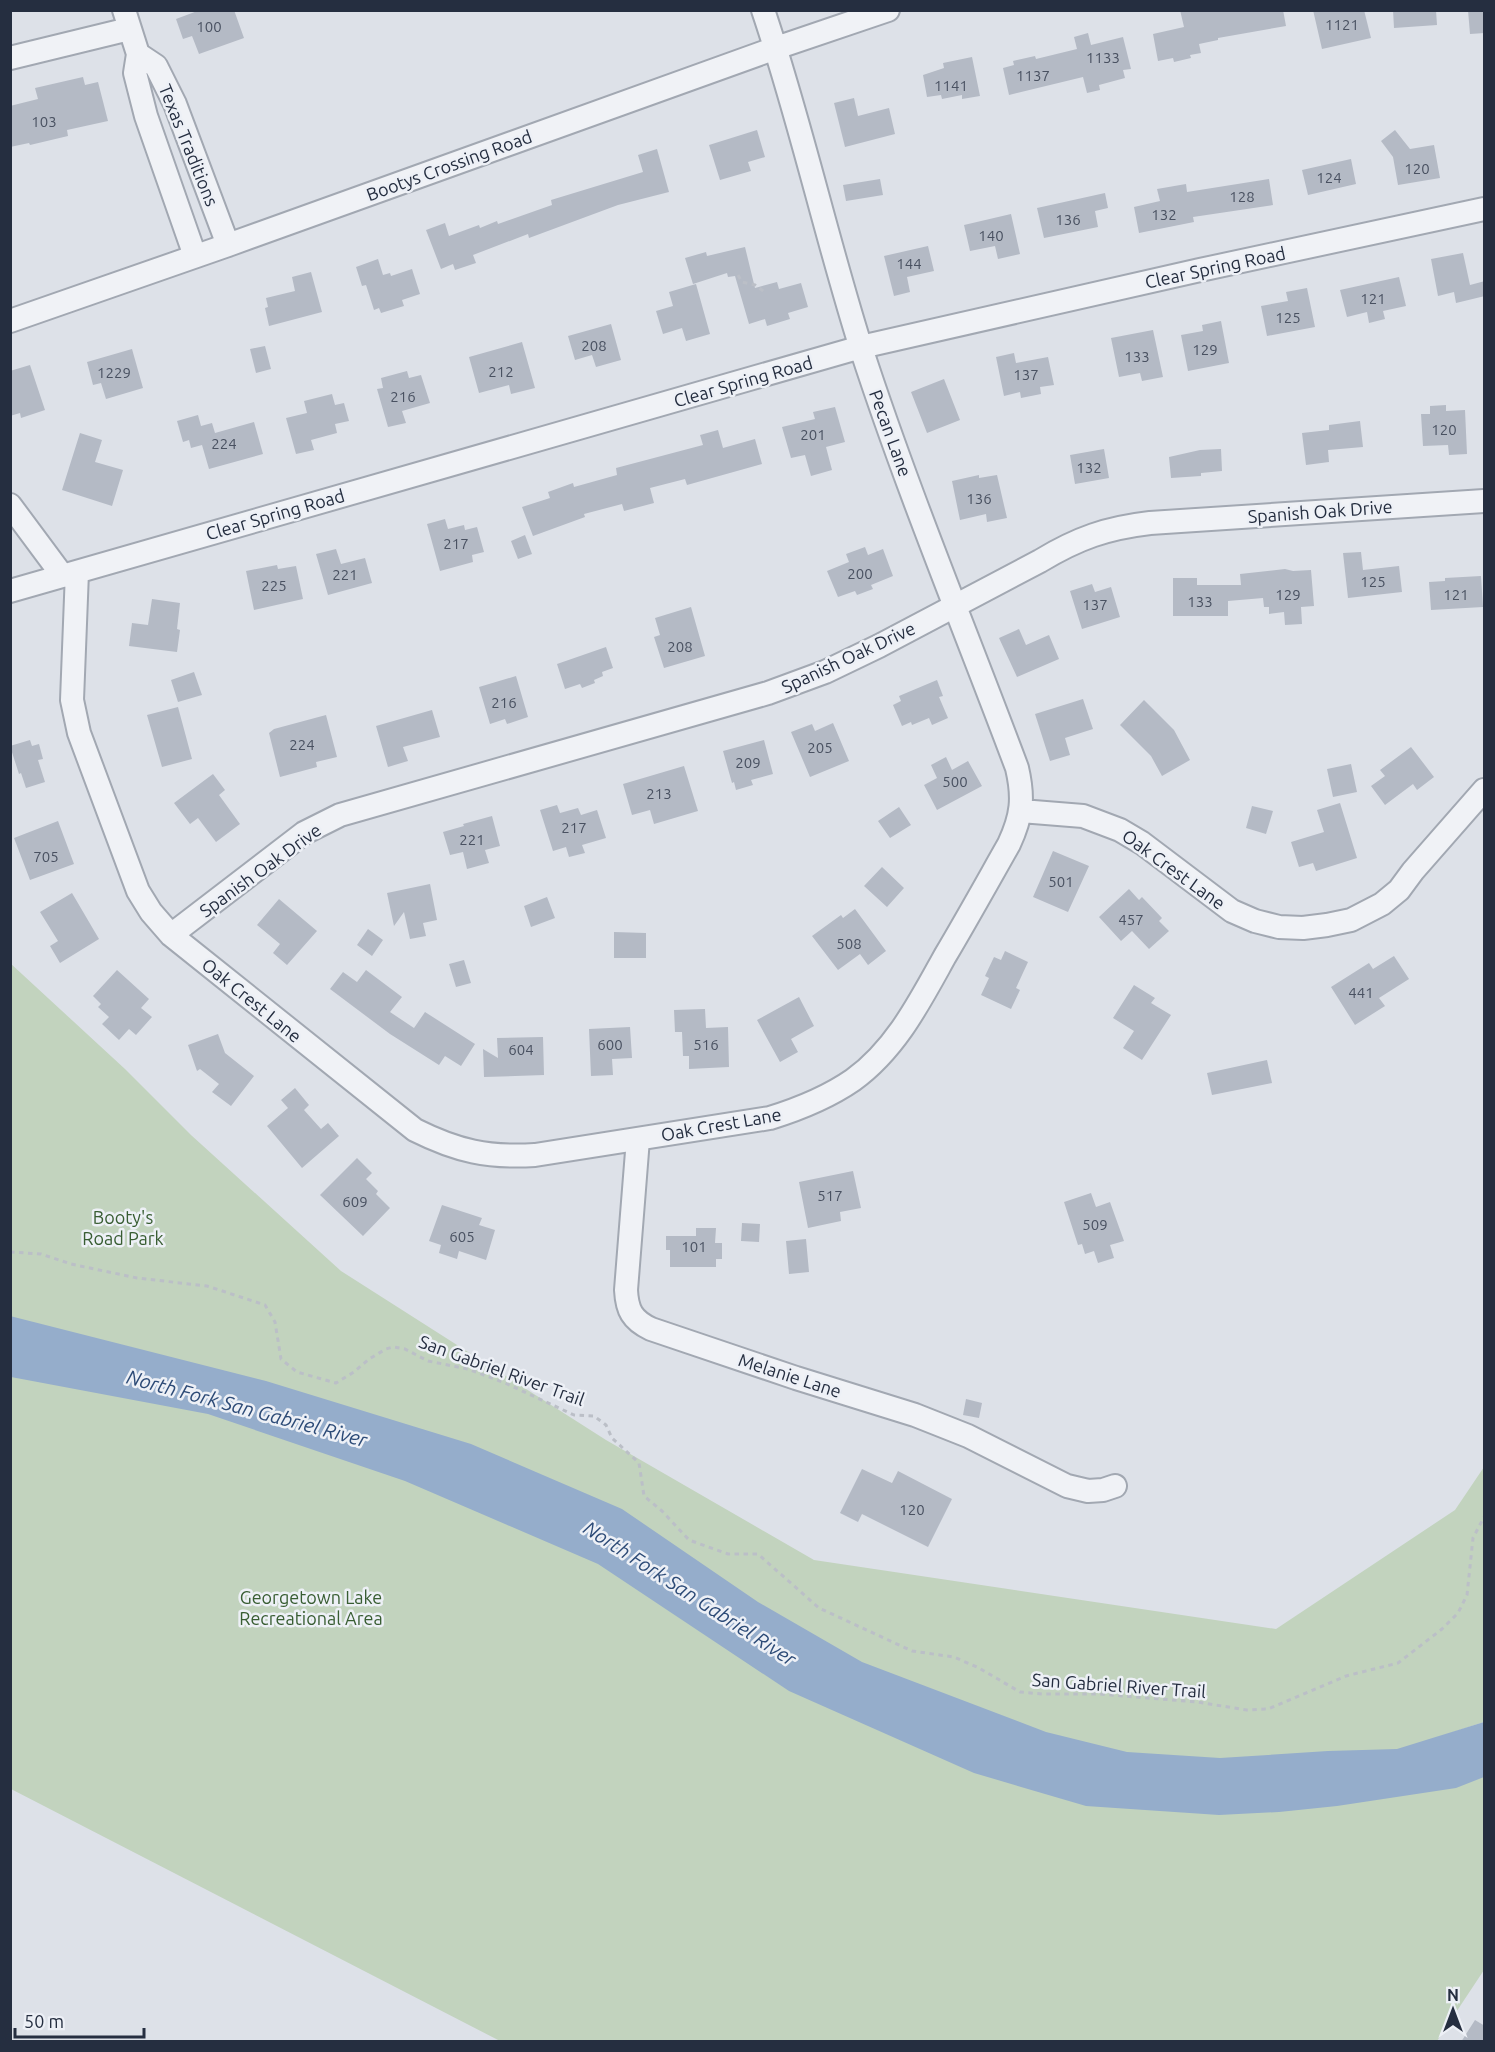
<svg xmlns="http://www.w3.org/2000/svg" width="1495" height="2052" font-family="Ubuntu,sans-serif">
	<rect width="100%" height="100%" fill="#dde1e8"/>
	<!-- green -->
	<path fill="#c2d3be" d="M10,963L125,1069L191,1135L341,1271L606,1440L814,1560L1276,1629L1455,1510L1484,1467V1722L1438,1737L1484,1768V1970L1437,2041H500L11,1789Z"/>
	<!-- water -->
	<path fill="#95adcb" d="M10,1316L266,1381L471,1444L622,1509L758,1602L862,1662L1046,1732L1127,1752L1220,1758L1328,1751L1397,1749L1484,1722V1777L1456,1788L1337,1806L1279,1812L1219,1815L1086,1806L974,1773L789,1691L598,1564L405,1481L208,1414L11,1377Z"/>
	<!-- building -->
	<path fill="#b4bac5" d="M200,10H234L244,38L199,54L192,36L183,39L176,19Z
		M1180,10H1283L1286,26L1218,38V40L1199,44L1201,53L1190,55L1191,58L1174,62L1173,58L1158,61L1153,34L1184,27Z
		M1313,10H1364L1371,38L1322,49Z
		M1393,10H1436L1437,25L1394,28Z
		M1468,10H1485V33L1470,34Z
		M1088,33L1091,45L1123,37L1131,69L1123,70L1125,78L1099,85L1100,90L1087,93L1083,77L1009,95L1003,68L1014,65L1013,61L1035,56L1036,59L1077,49L1074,37Z
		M972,57L980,96L962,99V95L942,99L941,95L927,97L923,75L944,68L943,63Z
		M83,77L85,85L98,82L108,121L67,130L68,136L30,145L29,143L10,147V106L38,99L35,88Z
		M854,98L858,116L889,108L895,134L845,147L834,103Z
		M757,130L765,157L748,162L751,171L720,180L709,145Z
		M1395,130L1410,149L1434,145L1440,178L1398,185L1393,157L1381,141Z
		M657,149L669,192L618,205L529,238L528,234L473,255L476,263L455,270L453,264L441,269L426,230L445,223L449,236L479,225L480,228L497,221L498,224L552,205L551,200L643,172L638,155Z
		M1351,159L1356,184L1308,195L1302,170Z
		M880,179L883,195L846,201L843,185Z
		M1269,179L1273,205L1193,217L1194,222L1139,233L1134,207L1160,201L1157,189L1186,184L1187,192Z
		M1105,193L1108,208L1095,211L1098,227L1044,238L1037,208Z
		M1011,214L1020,254L998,259L995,246L970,251L964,225Z
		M928,246L934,271L907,277L910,292L894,296L884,256Z
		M745,247L755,288L777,282L779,289L801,283L808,307L788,313L790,319L767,326L765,319L749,324L735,276L728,277L727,273L693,284L685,258L706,252L707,256Z
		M1463,253L1470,285L1485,281V296L1456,303L1454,292L1438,296L1431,259Z
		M378,259L383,275L390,273L391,276L412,269L420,294L402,300L404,306L381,313L379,308L374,310L366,285L362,286L356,267Z
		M311,272L322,312L269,326L265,308L268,307L266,298L295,291L292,277Z
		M1399,277L1406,306L1383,311L1385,319L1369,323L1367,312L1347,317L1340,290Z
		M696,284L710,334L686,341L682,328L663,334L656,311L673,306L669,292Z
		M1307,288L1315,327L1267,336L1261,306L1288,301L1286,292Z
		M1221,321L1229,363L1188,371L1181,335L1203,331L1202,325Z
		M611,324L621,360L596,367L592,355L575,360L568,336Z
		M1153,330L1163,377L1142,381L1140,373L1119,377L1111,338Z
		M522,342L535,388L511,394L509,385L479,393L469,357Z
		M265,346L271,369L256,373L250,349Z
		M132,349L143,388L106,399L101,383L93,385L87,362Z
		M1014,353L1016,363L1048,357L1054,385L1040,387L1041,394L1021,398L1020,392L1004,396L996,357Z
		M30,365L45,410L21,418L20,413L10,416V371Z
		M407,371L409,378L421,375L430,403L402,411L406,423L388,427L377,389L383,388L381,378Z
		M944,379L960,420L927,433L911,392Z
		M332,394L335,405L344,403L349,421L335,424L337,433L311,440L314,450L296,454L286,418L307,413L304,401Z
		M1446,405V411L1465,410L1467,454L1449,455L1448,445L1423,446L1421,414H1430V406Z
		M835,407L845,442L826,447L832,470L811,476L805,455L791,458L782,427L815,419L813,412Z
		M198,415L201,426L212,423L215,433L254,422L263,454L209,469L202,445L191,448L189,440L183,442L177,421Z
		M1360,421L1363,447L1328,450L1329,462L1306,465L1302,433L1329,430V425Z
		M718,430L723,448L755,439L762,464L687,485L685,479L650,488L654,503L624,511L622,504L584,514L585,517L533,536L522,507L550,498L548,492L573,483L574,487L617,475L616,468L703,445L700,435Z
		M80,433L102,440L95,462L123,470L112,506L62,490Z
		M1104,449L1109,478L1075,484L1070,455Z
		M1221,449L1222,471L1201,473V476L1171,478L1169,457L1200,450Z
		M979,475V478L997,475L1007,518L987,522L986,514L960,520L952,481Z
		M445,519L448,529L464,525L465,530L477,527L484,552L472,555L473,562L440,571L427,524Z
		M525,535L532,554L518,559L511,541Z
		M865,547L868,555L883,549L893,576L871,585L873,589L857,595L855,591L838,597L827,571L849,562L846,554Z
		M336,549L341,564L365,558L372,583L328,595L316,554Z
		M1361,552L1363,570L1399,566L1402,592L1348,598L1343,553Z
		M277,565L278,569L296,566L303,599L254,610L246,571Z
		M1285,569L1293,571L1311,570L1314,606L1301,607L1302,624L1285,625L1284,612L1269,614V607H1264L1263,598L1228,601V616H1173V578H1197V585H1241L1240,574Z
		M1481,576L1483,607L1431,610L1429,582L1445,581V578Z
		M1092,584L1095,592L1111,587L1120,617L1082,629L1070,591Z
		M152,599L180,603L177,629L180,630L177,652L129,646L132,623L148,625Z
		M691,607L705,656L664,668L654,637L660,635L655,618Z
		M1019,629L1026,645L1049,635L1059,659L1017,677L999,638Z
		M606,647L613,668L602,672L603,676L594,680L595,683L582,688L580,684L565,689L557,664Z
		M194,672L202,695L178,702L171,680Z
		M516,676L528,717L507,724L505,719L490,724L479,687Z
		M937,680L943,696L939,697L948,718L932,725L929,718L912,725L911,722L902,726L893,705L901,701L899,696Z
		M1083,699L1093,729L1065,738L1070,755L1050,761L1035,714Z
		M1144,700L1174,730L1190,760L1162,776L1151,756L1120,725Z
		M178,707L192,759L162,767L147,715Z
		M432,710L440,737L403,747L408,761L388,767L376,726Z
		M326,715L337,757L316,762L317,767L280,777L269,733L274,729Z
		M833,723L849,761L810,777L791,732L812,724L815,731Z
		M30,740L32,746L39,744L43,759L38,760L45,782L26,788L21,773L19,774L10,746Z
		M764,740L773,774L751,780L753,785L736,790L734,782L732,783L723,751Z
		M1411,747L1434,777L1417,790L1413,784L1385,805L1371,786L1385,776L1380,770Z
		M946,757L952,770L968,761L982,786L937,810L924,785L937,778L931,765Z
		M1351,764L1357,792L1333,797L1327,769Z
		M684,766L698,811L654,824L650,810L632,815L623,784Z
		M213,774L225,790L219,795L240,824L216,842L198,818L190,824L174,803Z
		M1340,803L1357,858L1316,871L1313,863L1299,867L1291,842L1324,832L1317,810Z
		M557,805L560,813L578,808L581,815L597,810L606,838L582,845L585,853L569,857L566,847L553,851L540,810Z
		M1252,806L1273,811L1266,834L1246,828Z
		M899,807L911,825L890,838L878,821Z
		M492,816L500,846L485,850L489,863L467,869L463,852L450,855L443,832L464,826L463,824Z
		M58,821L74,864L30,880L14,838Z
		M1053,851L1089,866L1068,912L1033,897Z
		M882,867L904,888L887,907L864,886Z
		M430,884L437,920L423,923L426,936L410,939L404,912L394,926L387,893Z
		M1129,889L1139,900L1142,897L1162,918L1159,921L1169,931L1149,949L1132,931L1121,941L1099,917Z
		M72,893L99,939L60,963L50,946L58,941L40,912Z
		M547,897L555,918L531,927L524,906Z
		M279,899L317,931L287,965L273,953L280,944L257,925Z
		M855,909L886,951L868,965L860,954L838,970L812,936L841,915L843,918Z
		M368,929L383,940L372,956L357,945Z
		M614,932L646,933V958H614Z
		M1005,951L1028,962L1016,988L1020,990L1011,1009L981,995L989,978L985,976L994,957L1001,960Z
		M1394,956L1409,979L1379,998L1385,1006L1355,1025L1331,987L1369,963L1373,969Z
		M464,960L471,983L456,987L449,964Z
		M117,970L149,999L141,1008L152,1017L136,1035L129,1029L119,1040L102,1024L109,1017L98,1007L101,1004L93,996Z
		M366,970L402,997L390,1012L414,1028L425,1012L475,1044L461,1066L445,1056L439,1065L390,1034L330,989L343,972L357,982Z
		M1134,985L1155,998L1151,1003L1171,1015L1142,1060L1123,1048L1134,1031L1113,1018Z
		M799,997L814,1026L791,1039L798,1052L780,1062L757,1020Z
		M705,1009L706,1028L728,1027L729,1067L689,1069V1056H683L682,1032H675L674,1010Z
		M630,1027L632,1058L612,1059L613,1075L591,1076L589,1029Z
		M218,1034L225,1053L254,1076L231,1106L212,1092L219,1084L200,1069L197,1071L188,1045Z
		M543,1037L544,1075L484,1077L483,1049L498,1058L497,1038Z
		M1267,1060L1272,1083L1212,1095L1207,1073Z
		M295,1088L309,1105L304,1110L321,1129L328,1123L339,1136L302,1168L267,1126L288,1108L281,1100Z
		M357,1158L372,1173L366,1179L378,1191L376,1194L390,1208L363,1236L320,1195Z
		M853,1171L861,1208L840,1212L841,1221L808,1228L799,1182Z
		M1091,1193L1096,1207L1110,1202L1124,1241L1110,1245L1114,1258L1098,1263L1094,1251L1085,1254L1082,1244L1078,1245L1064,1202Z
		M442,1205L482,1218L479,1225L495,1230L486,1260L459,1251L457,1259L439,1253L441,1245L429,1241Z
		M742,1223L760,1224L759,1242L741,1241Z
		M696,1228H716L715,1243H722V1259H716V1267H670V1250H666V1236H696Z
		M806,1239L809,1272L789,1274L786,1241Z
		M966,1399L982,1403L979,1418L963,1415Z
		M862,1469L892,1483L898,1471L952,1499L928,1547L862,1514L858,1522L840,1513Z
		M1475,2020L1485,2026V2042H1461Z"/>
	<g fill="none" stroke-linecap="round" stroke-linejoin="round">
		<!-- minor casing -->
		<g stroke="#a2a8b2" stroke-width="26">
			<path id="minor" d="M124,10L138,54L135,73L146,116L195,256
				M138,54L156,66L175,104L228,245
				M10,58L129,29
				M10,321L228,245L776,48L888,10
				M10,505L62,575
				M77,572L72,700L79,733L138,891L151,912L171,935L415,1130C457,1151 488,1158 535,1155L770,1118C799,1109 827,1098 853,1080C896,1049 920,1001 945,956C967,919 988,881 1009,844C1022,816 1024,798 1017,768C965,629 908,492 862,351C826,238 801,122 763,10
				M10,591L861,347L1200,270L1484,209
				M1021,811L1083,816L1120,830L1142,843L1232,911L1255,921L1279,927L1303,928L1327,925L1351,920L1382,904L1399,890L1413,871L1484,790
				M171,935L304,833L340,815L768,693L825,672L879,646L1040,561C1078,538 1107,528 1150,523L1484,501
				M638,1139L626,1290C627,1310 632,1320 651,1329L796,1378L915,1415L968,1436L1067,1486L1088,1491L1103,1490L1115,1486"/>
		</g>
		<!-- path -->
		<path stroke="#bbbfc7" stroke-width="3" stroke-dasharray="4.5 4.5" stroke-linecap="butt" d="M738,275L742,282L755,285L766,293
			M10,1252L41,1254L71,1264L137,1278L207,1286L265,1305L275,1322L281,1359L297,1372L336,1383L354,1372L369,1359L386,1349L393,1347L405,1349L428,1361L468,1369L505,1383L574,1415L594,1416L606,1425L612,1438L639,1463L644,1496L662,1511L689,1540L728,1554H758L819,1608L912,1651L954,1657L979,1668L1020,1692L1042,1694H1099L1197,1702L1247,1710L1268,1709L1346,1676L1398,1663L1442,1629L1458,1613L1467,1595L1473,1538L1484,1517"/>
		<!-- minor -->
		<use href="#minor" stroke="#f0f2f6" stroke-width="22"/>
	</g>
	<g text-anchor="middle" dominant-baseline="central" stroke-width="5" stroke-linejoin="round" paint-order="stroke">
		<!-- number labels -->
		<g font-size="15" fill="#495161">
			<text x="1342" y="24">1121</text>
			<text x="209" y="26">100</text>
			<text x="1103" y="57">1133</text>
			<text x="1033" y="75">1137</text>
			<text x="951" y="85">1141</text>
			<text x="44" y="121">103</text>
			<text x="1417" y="168">120</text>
			<text x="1329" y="177">124</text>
			<text x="1242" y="196">128</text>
			<text x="1164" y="214">132</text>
			<text x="1068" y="219">136</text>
			<text x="991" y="235">140</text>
			<text x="909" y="263">144</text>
			<text x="1373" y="298">121</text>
			<text x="1288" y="317">125</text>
			<text x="594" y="345">208</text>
			<text x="1205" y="349">129</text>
			<text x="1137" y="356">133</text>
			<text x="501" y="371">212</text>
			<text x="114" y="372">1229</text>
			<text x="1026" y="374">137</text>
			<text x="403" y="396">216</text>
			<text x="1444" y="429">120</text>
			<text x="813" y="434">201</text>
			<text x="224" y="443">224</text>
			<text x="1089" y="467">132</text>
			<text x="979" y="498">136</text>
			<text x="456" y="543">217</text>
			<text x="860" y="573">200</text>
			<text x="345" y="574">221</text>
			<text x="1373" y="581">125</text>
			<text x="274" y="585">225</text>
			<text x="1288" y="594">129</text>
			<text x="1456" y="594">121</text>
			<text x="1200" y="601">133</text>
			<text x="1095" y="604">137</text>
			<text x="680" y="646">208</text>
			<text x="504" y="702">216</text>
			<text x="302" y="744">224</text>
			<text x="820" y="747">205</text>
			<text x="748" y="762">209</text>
			<text x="955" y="781">500</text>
			<text x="659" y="793">213</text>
			<text x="574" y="827">217</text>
			<text x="472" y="839">221</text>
			<text x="46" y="856">705</text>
			<text x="1061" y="881">501</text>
			<text x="1131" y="919">457</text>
			<text x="849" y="943">508</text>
			<text x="1361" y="992">441</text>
			<text x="610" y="1044">600</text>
			<text x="706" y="1044">516</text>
			<text x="521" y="1049">604</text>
			<text x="830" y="1195">517</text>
			<text x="355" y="1201">609</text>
			<text x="1095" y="1224">509</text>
			<text x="462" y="1236">605</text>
			<text x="694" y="1246">101</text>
			<text x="912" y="1509">120</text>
		</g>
		<!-- street labels -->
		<g font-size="18" fill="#252e40" stroke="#edf0f6">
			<text transform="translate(189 145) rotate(68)">Texas Traditions</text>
			<text transform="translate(449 165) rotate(-20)">Bootys Crossing Road</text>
			<text transform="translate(1215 267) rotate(-12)">Clear Spring Road</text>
			<text transform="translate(743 381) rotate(-16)">Clear Spring Road</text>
			<text transform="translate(891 433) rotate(70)">Pecan Lane</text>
			<text transform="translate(1320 511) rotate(-4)">Spanish Oak Drive</text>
			<text transform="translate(275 514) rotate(-16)">Clear Spring Road</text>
			<text transform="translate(848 657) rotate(-25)">Spanish Oak Drive</text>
			<text transform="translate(1174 869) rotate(36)">Oak Crest Lane</text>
			<text transform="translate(260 870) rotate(-36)">Spanish Oak Drive</text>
			<text transform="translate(252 1000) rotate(39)">Oak Crest Lane</text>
			<text transform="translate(721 1124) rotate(-10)">Oak Crest Lane</text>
			<text transform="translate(502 1370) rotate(20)">San Gabriel River Trail</text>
			<text transform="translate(790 1375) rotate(18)">Melanie Lane</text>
			<text transform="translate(1119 1685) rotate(4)">San Gabriel River Trail</text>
		</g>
		<!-- park labels -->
		<g font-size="18" fill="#385d32" stroke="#edf0f6">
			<text x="123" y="1217">Booty's<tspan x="123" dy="21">Road Park</tspan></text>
			<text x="311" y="1597">Georgetown Lake<tspan x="311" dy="21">Recreational Area</tspan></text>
		</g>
		<!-- water labels -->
		<g font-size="20" font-style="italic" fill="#2d4b77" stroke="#edf0f6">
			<text transform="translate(247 1408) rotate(15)">North Fork San Gabriel River</text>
			<text transform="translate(690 1593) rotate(33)">North Fork San Gabriel River</text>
		</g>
	</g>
	<!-- border -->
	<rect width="1495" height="2052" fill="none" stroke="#252e40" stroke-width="24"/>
	<!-- north arrow -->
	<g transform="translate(1453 2010)" stroke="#edf0f6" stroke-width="4.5" paint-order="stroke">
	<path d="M0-4.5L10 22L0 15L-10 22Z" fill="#252e40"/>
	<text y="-9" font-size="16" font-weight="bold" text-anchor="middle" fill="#252e40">N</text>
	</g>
	<!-- scale -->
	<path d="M15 2028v9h129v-9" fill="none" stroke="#252e40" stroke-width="3"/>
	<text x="24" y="2028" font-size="18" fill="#252e40" stroke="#edf0f6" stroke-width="4.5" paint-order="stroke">50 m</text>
</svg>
